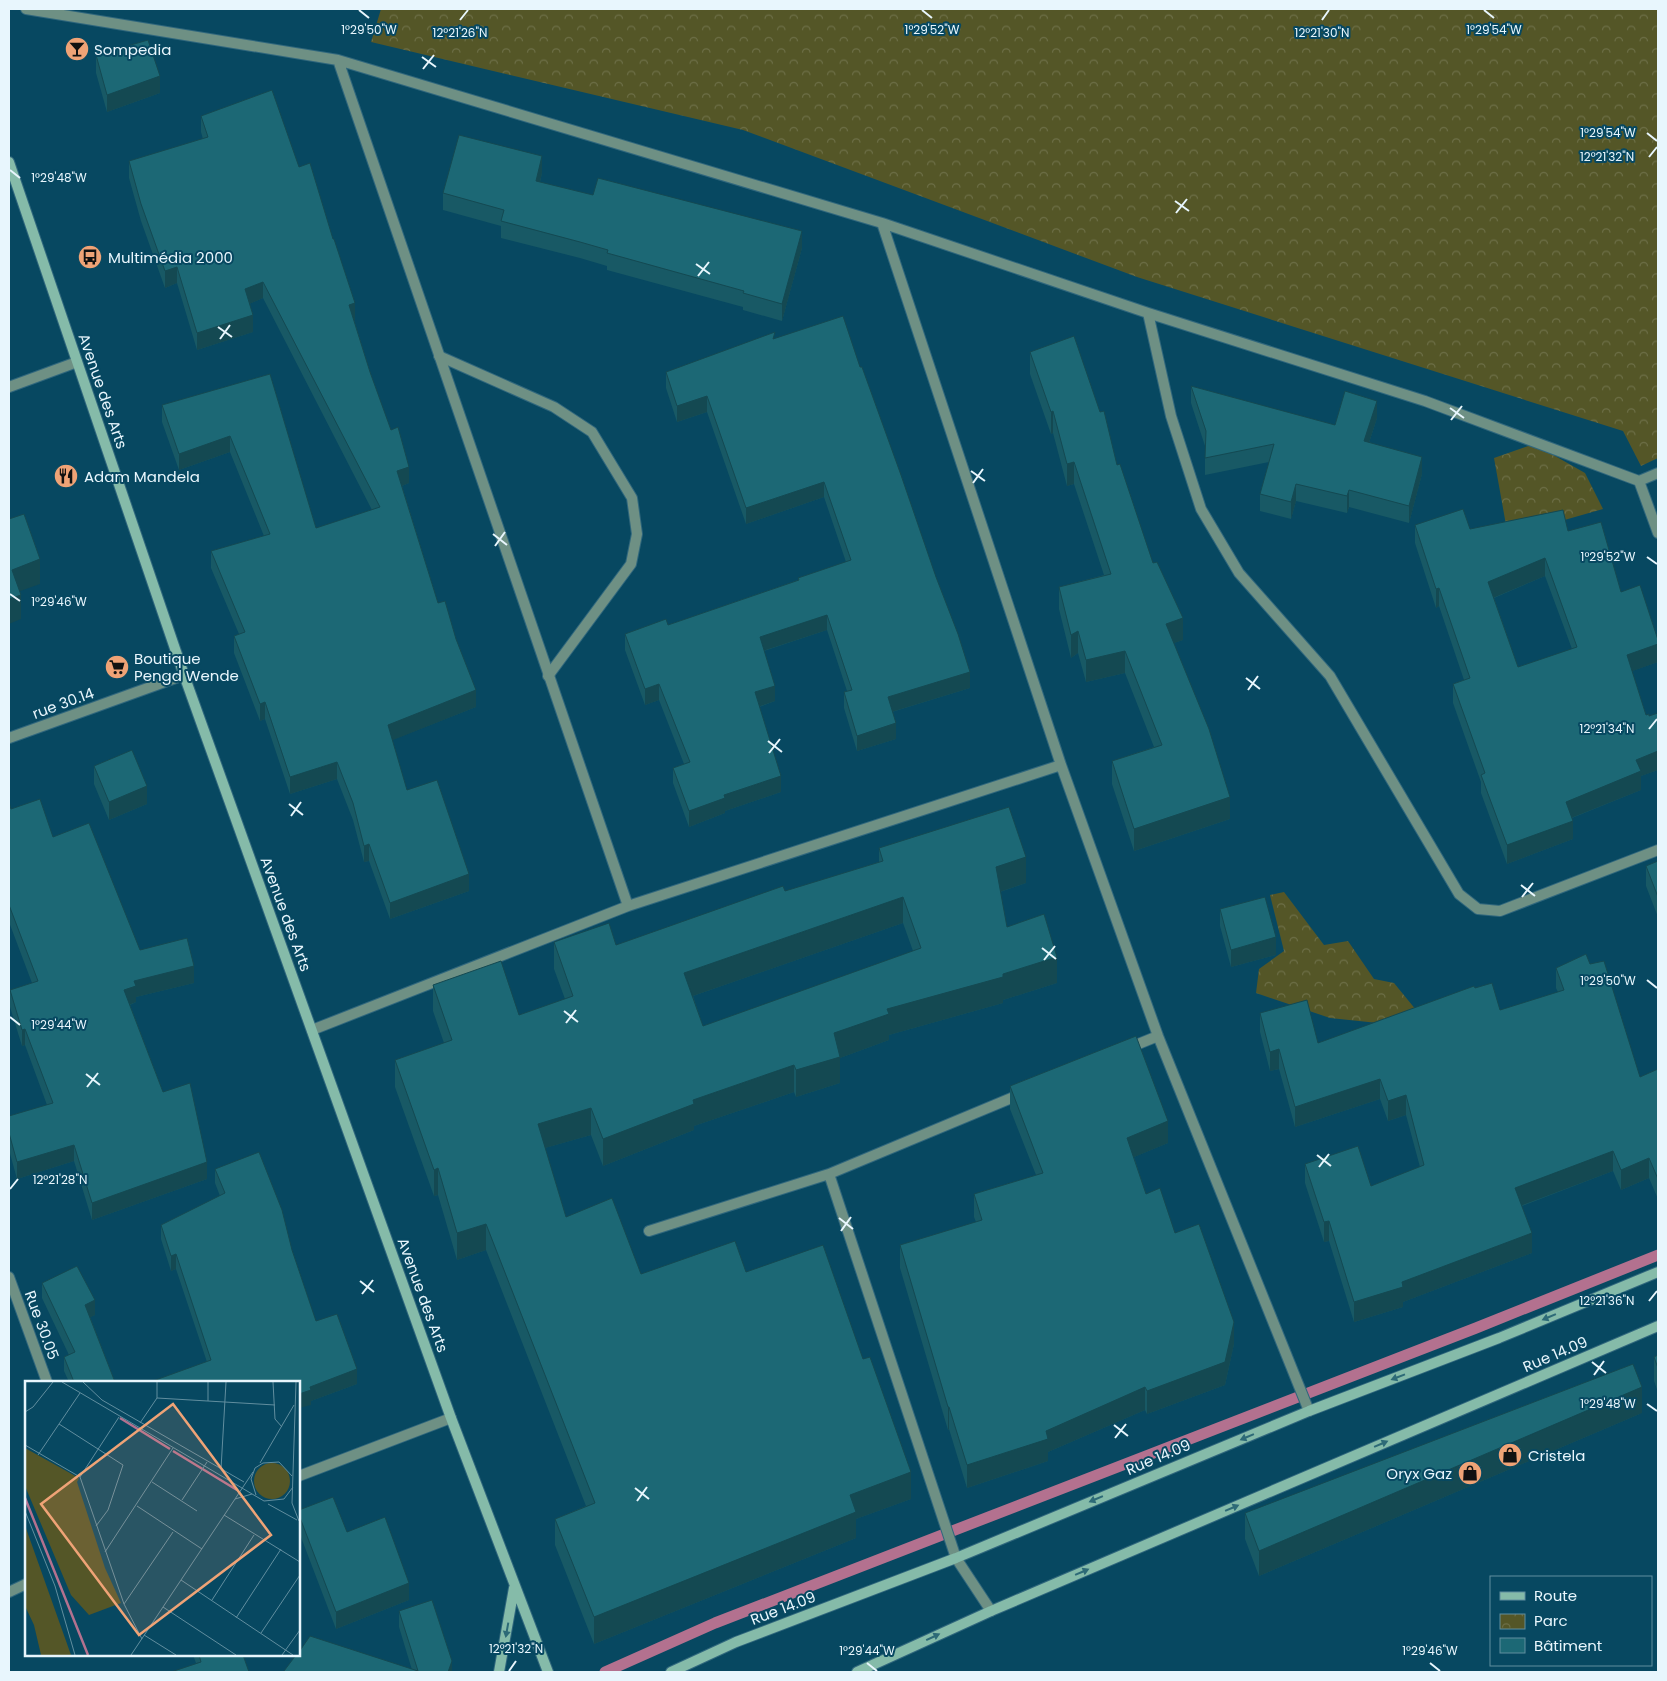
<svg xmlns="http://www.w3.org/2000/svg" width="1667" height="1681" font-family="Poppins,sans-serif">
	<defs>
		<pattern id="park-crowns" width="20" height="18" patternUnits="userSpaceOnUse" patternTransform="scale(1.25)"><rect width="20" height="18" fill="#545627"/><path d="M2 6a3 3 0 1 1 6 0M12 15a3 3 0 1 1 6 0" fill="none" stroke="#6d6f47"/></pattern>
	</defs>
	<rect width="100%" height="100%" fill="#074861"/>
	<!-- park -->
	<path fill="url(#park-crowns)" d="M381,9H1658V458L1641,466L1623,431L1137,277L743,130L371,42Z
		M1534,444L1585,473L1603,509L1508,536L1494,458Z
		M1284,892L1324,945L1348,941L1374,979L1394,983L1421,1016L1397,1025L1330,1018L1256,993L1259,969L1284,951L1270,895Z"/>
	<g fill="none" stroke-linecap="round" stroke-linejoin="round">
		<!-- stream -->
		<path stroke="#b3718f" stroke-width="11" d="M605,1672L715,1623L1476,1328L1658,1255"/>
		<!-- lane casing -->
		<g stroke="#30677d" stroke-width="12">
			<path id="lane" d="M439,356L554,407L592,432L632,498L637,534L631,564L548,676"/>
		</g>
		<!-- street casing -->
		<g stroke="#30677d" stroke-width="12">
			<path id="street" d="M26,9L338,60L882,223L1148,313L1425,401L1639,481L1658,473
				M338,60L628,906
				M882,223L1061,765L1158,1036L1309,1411
				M1148,313L1171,416L1201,509L1239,573L1330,676L1459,894L1478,909L1500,911L1658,850
				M9,387L77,362
				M1639,481L1658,533
				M9,738L184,675
				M312,1030L628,906L1061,765
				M1126,1049L1158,1036
				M829,1174L956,1558L991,1611
				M649,1231L829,1174L1021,1094
				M9,1277L47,1382
				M299,1476L451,1418
				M9,1592L26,1584"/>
		</g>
		<!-- secondary casing -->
		<g stroke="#30677d" stroke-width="12">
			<path id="secondary" d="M9,162L184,675L451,1418L548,1672
				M499,1672L514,1588
				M671,1672L736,1642L956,1558L1309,1411L1499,1338L1658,1272
				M857,1672L991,1611L1658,1326"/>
		</g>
		<!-- lane -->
		<use href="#lane" stroke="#6e9084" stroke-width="10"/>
		<!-- street -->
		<use href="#street" stroke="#6e9084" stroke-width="10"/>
		<!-- secondary -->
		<use href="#secondary" stroke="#85bba9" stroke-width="10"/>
	</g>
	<!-- wall -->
	<path fill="#185965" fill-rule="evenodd" d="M96,55L160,93L107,112L96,73Z
		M201,116L299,167L355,320H354L370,372L409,483L402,486L438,603L476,707L392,740L407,790L469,891L390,919L369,861L364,862L353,820L337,779L290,794L265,719L260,721L234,653V636L239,634L211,568V551L264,536L230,452L179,470L162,422V405L270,374L316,528L372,510L263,298L249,304L253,332L197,350L177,283L165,288L141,221L129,178V161L203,139L201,132Z
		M542,173L540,182L802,248L782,321L743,310V307L607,270V266L580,258L501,238V226L443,210V193Z
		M775,338L970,688L892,712L896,739L857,751L844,708V692L847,691L827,630L764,651L775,701L759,707L781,792L725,811V813L689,827L673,783V768L684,764L659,700L645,705L625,650V634L668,625L798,580V578L846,562L824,497L746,524L707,412L677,422L666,388V372Z
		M1030,352L1117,465L1153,563L1183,640L1174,643L1230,819L1134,851L1112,784V761L1154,747L1125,673L1086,682L1078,653L1071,658L1059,609V587L1104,575L1074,484L1067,486L1053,433L1051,434L1030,374Z
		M1191,386L1335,425L1377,418L1369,443L1422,474L1409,523L1349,507L1347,513L1296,501L1291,519L1260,511V494L1269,462L1205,475V446L1191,403Z
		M1415,525L1470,529L1568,531L1621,592L1658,640V662L1632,671L1646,715L1649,716L1658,713V770L1641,776V790L1572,818L1573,839L1507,864L1481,793V782L1453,703V684L1464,680L1439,606L1436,608L1415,543ZM1545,576L1572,649L1518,667L1494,598Z
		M94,766L147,804L109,820L94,784Z
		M9,802L11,809L53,837L140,950L194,983L136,997V1002L130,1005L163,1092L207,1179L92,1220L74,1161L17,1179L9,1150V1116L47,1105L25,1045L22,1046L10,1007V990L32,983L9,922Z
		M879,848L1026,883L1000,892L1007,927L1057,983L1003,1000V1003L889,1035V1040L840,1058V1083L796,1097L794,1092L694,1126V1130L603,1166L591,1135L545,1148L566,1217L641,1274L746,1272L911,1499L856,1519V1538L594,1644L555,1545V1519L586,1506L486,1250L457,1260L438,1195L434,1196L395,1087V1060L444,1043L433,1011V985L519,1015L565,999L554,969V942L616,945L879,862ZM903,923L913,951L703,1026L693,996Z
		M1658,861V917L1646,886V866Z
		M1220,909L1276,955L1231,967L1220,926Z
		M1590,964L1640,1077L1658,1069V1199L1649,1178L1621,1190L1613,1171L1522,1206L1532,1253L1403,1302V1307L1354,1322L1329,1241L1324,1242L1305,1183V1164L1371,1186L1420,1167L1406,1115L1388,1121L1380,1099L1295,1127L1279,1069L1270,1071L1260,1032V1013L1318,1043L1475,988L1500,1010L1558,992L1556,988V968Z
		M1010,1086L1168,1143L1134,1157L1146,1194L1175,1233L1234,1344L1225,1385L1147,1414L1145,1410L1048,1452V1461L967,1488L949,1429L948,1430L900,1268V1245L976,1222L974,1217V1194L1036,1175L1010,1109Z
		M215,1169L292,1250L316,1321L357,1384L311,1401V1405L207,1362L176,1269L171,1271L161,1239V1225L220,1196L215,1183Z
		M42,1283L95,1315L90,1317L115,1382H69L64,1371V1357L69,1355L42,1298Z
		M1658,1355V1392L1654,1381V1357Z
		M1642,1413L1259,1576L1245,1539V1513Z
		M299,1510L347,1532L409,1600L336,1629L299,1532Z
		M399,1611L452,1672H284L412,1670L399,1627Z
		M193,1655H243L196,1663Z"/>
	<!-- shaded-wall -->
	<path fill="#144952" d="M160,76V93L107,112V95Z
		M542,156V173L536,198V181Z
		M802,231V248L782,321V304Z
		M177,267V283L165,288V271Z
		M263,282V298L245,306V289Z
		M355,303V320L349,322V305Z
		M253,315V332L197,350V333Z
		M707,396V412L677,422V406Z
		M1377,401V418L1364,458V441Z
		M1053,411V433L1051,434V412Z
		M230,436V452L179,470V454Z
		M1422,457V474L1409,523V506Z
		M1074,462V484L1067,486V464Z
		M409,467V483L397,488V471Z
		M824,482V497L746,524V508Z
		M1296,484V501L1291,519V502Z
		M1349,490V507L1347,513V496Z
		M1545,558V576L1488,600V582Z
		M40,559V584L12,594V570Z
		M1439,588V606L1436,608V589Z
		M21,595V619L9,624V599Z
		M827,615V630L760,652V637Z
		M1183,618V640L1166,646V624Z
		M1078,631V653L1071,658V635Z
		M1658,644V662L1627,673V655Z
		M1125,651V673L1086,682V660Z
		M970,672V688L888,713V697Z
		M659,684V700L645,705V689Z
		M775,686V701L755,708V692Z
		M476,690V707L388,742V725Z
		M265,702V719L260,721V704Z
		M896,723V739L857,751V736Z
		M1658,751V770L1641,776V790L1566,820V802L1636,760Z
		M337,762V779L290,794V777Z
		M781,776V792L725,811V813L689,827V811L724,795Z
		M147,786V804L109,820V802Z
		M1230,797V819L1134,851V829Z
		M1573,821V839L1507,864V845Z
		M369,844V861L364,862V846Z
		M1026,857V883L996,893V867Z
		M469,874V891L390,919V903Z
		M903,897V923L684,999V973Z
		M1276,937V955L1231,967V950Z
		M1057,957V983L1003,1000V1003L889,1035V1040L840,1058V1083L796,1097V1070L834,1033L887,1009Z
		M194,966V983L136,997V1002L124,1007V990L134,981Z
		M25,1029V1045L22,1046V1030Z
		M1279,1049V1069L1270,1071V1052Z
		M794,1065V1092L694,1126V1130L603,1166V1139L693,1100Z
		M1380,1079V1099L1295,1127V1107Z
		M1406,1095V1115L1388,1121V1101Z
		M591,1108V1135L538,1150V1124Z
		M1168,1121V1143L1127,1160V1138Z
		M74,1145V1161L17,1179V1162Z
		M1613,1151V1171L1515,1208V1188Z
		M1649,1158V1178L1621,1190V1170Z
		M207,1162V1179L92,1220V1203Z
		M438,1168V1195L434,1196V1170Z
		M1329,1221V1241L1324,1242V1222Z
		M486,1224V1250L457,1260V1233Z
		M1532,1233V1253L1403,1302V1307L1354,1322V1302L1402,1282Z
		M176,1254V1269L171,1271V1256Z
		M95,1300V1315L85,1320V1305Z
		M1234,1322V1344L1225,1385L1147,1414V1391Z
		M357,1369V1384L311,1401V1405L299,1408V1394L310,1387Z
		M1145,1387V1410L1048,1452V1461L967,1488V1465Z
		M1642,1387V1413L1259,1576V1551Z
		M948,1407H949V1429L948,1430Z
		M911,1472V1499L856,1519V1538L594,1644V1617L850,1495Z
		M409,1583V1600L336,1629V1612Z
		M452,1661V1672H448Z"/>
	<!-- building -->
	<path fill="#1c6875" stroke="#144952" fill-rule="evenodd" d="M148,40L160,76L107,95L96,55Z
		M272,90L299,167L310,163L333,239H334L355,303L349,305L370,372L391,430L398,427L409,467L397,471L438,603L445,601L456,639L476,690L388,725L407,790L437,780L469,874L390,903L369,844L364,846L353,803L337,762L290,777L265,702L260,704L234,636L245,632L211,551L270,534L230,436L179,454L162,405L270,374L316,528L380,507L263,282L245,289L253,315L197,333L177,267L165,271L141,204L129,161L208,137L201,116Z
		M459,135L542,156L536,181L593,195L598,178L802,231L782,304L743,293L744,291L607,253L608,250L580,242L501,221L504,210L443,193Z
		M843,316L860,367H862L901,475L936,577L958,634L970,672L888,697L896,723L857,736L844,692L852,690L827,615L760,637L775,686L755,692L781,776L724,795L725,798L689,811L673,768L690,762L659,684L645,689L625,634L666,619L668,625L799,580L798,578L851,560L824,482L746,508L707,396L677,406L666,372L775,332L773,339Z
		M1074,336L1100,412L1104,411L1117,465L1120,464L1153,563L1157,562L1183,618L1166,624L1209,729L1230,797L1134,829L1112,761L1162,745L1125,651L1086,660L1078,631L1071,635L1059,587L1111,574L1074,462L1067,464L1053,411L1051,412L1030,352Z
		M1191,386L1335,425L1345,391L1377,401L1364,441L1422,457L1409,506L1349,490L1347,496L1296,484L1291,502L1260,494L1274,444L1205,458L1206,431Z
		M1463,509L1470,529L1563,510L1568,531L1601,522L1621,592L1640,585L1658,640V644L1627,655L1646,715L1649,714V716L1658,713V751L1636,760L1641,771L1566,802L1573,821L1507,845L1481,775L1485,773L1453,684L1470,678L1439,588L1436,589L1415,525ZM1545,558L1577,647L1518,667L1488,582Z
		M24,514L40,559L12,570L21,595L9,599V519Z
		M132,750L147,786L109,802L94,766Z
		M40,799L53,837L89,823L140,950L187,938L194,966L134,981L136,986L124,990L163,1092L190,1083L207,1162L92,1203L74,1145L17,1162L9,1133V1116L53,1103L25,1029L22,1030L10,990L38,981L9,905V802L11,809Z
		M1009,807L1026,857L996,867L1007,927L1044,914L1057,957L1003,974V977L887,1009L889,1014L834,1033L840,1057L796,1070L794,1065L693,1100L694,1104L603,1139L591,1108L538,1124L566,1217L612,1198L641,1274L735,1241L746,1272L823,1245L863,1359L870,1357L911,1472L850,1495L856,1512L594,1617L555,1519L595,1503L486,1224L457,1233L438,1168L434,1170L395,1060L452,1040L433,985L501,961L519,1015L573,996L554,942L609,923L616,945L783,886L785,891L883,861L879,848ZM903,897L921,948L703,1026L684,973Z
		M1658,861V897L1646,866Z
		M1265,897L1276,937L1231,950L1220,909Z
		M1586,954L1590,964L1604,961L1640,1077L1658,1069V1179L1649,1158L1621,1170L1613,1151L1515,1188L1532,1233L1402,1282L1403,1287L1354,1302L1329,1221L1324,1222L1305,1164L1358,1146L1371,1186L1424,1165L1406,1095L1388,1101L1380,1079L1295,1107L1279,1049L1270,1052L1260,1013L1307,1000L1318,1043L1474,986L1475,988L1492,983L1500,1010L1564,990L1556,968Z
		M1136,1036L1168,1121L1127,1138L1146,1194L1160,1188L1175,1233L1199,1224L1234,1322L1225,1362L1147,1391L1145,1387L1046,1431L1048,1439L967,1465L949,1407H948L900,1245L982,1220L974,1194L1043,1173L1010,1086Z
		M259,1152L282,1210L292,1250L316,1321L337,1314L357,1369L310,1387L311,1390L299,1394V1382H150L211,1360L176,1254L171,1256L161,1225L225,1193L215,1169Z
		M77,1266L95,1300L85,1305L115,1382H74L64,1357L75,1352L42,1283Z
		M1658,1355V1368L1654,1357Z
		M1633,1364L1642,1387L1259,1551L1245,1513Z
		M333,1497L347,1532L385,1517L409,1583L336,1612L299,1515V1510Z
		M432,1600L452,1661L448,1672H285L284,1671L296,1655H299V1652L310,1636L418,1671L399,1611Z
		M199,1655H243L249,1672H171L201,1662Z"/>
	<!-- one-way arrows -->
	<defs><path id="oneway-solid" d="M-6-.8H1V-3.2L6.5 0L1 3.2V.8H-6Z" transform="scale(1.25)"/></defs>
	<g fill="#2d6a77">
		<use href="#oneway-solid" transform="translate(1549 1317) rotate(157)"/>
		<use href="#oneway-solid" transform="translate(1398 1377) rotate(159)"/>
		<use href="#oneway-solid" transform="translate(1247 1437) rotate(157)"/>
		<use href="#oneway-solid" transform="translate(1381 1444) rotate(-23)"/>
		<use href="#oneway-solid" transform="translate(1096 1499) rotate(157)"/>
		<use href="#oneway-solid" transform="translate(1232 1508) rotate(-23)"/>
		<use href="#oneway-solid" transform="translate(1082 1572) rotate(-23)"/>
		<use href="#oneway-solid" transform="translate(507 1630) rotate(100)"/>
		<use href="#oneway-solid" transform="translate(933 1637) rotate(-25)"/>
	</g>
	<!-- ticks -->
	<path fill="none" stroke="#e8f6fd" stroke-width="2" d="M359,10L369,18M922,10L932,18M1484,10L1494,18M460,20L468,10M1322,20L1329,10M422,57L436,67M423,69L434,55M1647,133L1657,141M1649,157L1657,147M10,170L20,178M1175,201L1189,211M1176,213L1187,199M696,264L710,274M698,276L709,262M218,327L232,337M220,339L230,325M1450,408L1464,418M1451,420L1462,406M971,471L985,481M973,483L983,469M493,534L507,545M495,546L505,532M1647,557L1657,564M10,594L20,601M1246,678L1260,689M1248,690L1258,676M1649,729L1657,719M768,741L782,752M769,753L780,739M289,804L303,815M291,816L301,802M1521,885L1535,896M1522,897L1533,883M1042,948L1056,959M1044,960L1055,946M1647,980L1657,988M564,1011L578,1022M10,1017L20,1025M566,1023L576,1010M86,1074L100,1085M87,1087L98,1073M1317,1155L1331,1166M1319,1167L1329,1154M10,1189L18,1179M839,1218L853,1229M841,1231L851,1217M360,1281L374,1292M362,1294L373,1280M1649,1301L1657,1291M1592,1362L1606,1373M1594,1375L1604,1361M1647,1404L1657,1411M1114,1425L1128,1436M1115,1438L1126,1424M635,1488L649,1499M637,1501L647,1487M867,1663L877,1671M1430,1663L1440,1671M509,1671L516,1661"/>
	<!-- icons -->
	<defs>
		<g id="bar-disc" transform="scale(1.25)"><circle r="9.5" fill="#efa376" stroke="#074861"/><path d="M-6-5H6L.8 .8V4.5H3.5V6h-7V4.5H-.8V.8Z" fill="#111"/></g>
		<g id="bus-disc" transform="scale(1.25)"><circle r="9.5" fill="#efa376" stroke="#074861"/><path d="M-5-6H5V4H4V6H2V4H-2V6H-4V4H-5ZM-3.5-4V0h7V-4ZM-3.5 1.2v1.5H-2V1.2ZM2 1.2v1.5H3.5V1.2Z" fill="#111"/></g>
		<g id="restaurant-disc" transform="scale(1.25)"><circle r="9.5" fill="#efa376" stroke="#074861"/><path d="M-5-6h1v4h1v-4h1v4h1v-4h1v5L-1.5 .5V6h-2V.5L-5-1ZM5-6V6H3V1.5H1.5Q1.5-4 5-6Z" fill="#111"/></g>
		<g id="supermarket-disc" transform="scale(1.25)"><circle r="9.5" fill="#efa376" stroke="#074861"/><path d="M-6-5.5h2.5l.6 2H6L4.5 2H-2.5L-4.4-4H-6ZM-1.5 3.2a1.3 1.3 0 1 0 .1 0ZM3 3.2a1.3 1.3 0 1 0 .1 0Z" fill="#111"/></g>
		<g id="shop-disc" transform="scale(1.25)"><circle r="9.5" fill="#efa376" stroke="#074861"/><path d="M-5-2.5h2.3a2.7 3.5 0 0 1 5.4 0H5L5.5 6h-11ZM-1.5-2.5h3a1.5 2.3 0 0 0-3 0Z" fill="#111"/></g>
	</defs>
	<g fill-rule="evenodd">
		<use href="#bar-disc" x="77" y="49"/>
		<use href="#bus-disc" x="90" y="257"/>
		<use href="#restaurant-disc" x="66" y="476"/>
		<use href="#supermarket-disc" x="117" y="667"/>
		<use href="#shop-disc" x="1510" y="1455"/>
		<use href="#shop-disc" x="1470" y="1473"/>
	</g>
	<g text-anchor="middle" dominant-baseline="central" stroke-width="4" stroke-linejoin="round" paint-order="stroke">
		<!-- poi labels -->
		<g font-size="15" fill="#e8f6fd" stroke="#074861" text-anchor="start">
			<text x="94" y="49">Sompedia</text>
			<text x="108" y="257">Multimédia 2000</text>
			<text x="84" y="476">Adam Mandela</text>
			<text x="134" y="658">Boutique<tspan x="134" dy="17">Pengd Wende</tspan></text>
			<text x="1528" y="1455">Cristela</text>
			<text x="1452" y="1473" text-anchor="end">Oryx Gaz</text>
		</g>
		<!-- street labels -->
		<g font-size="15" fill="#e8f6fd" stroke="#074861">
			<text transform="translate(103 391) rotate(71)">Avenue des Arts</text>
			<text transform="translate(63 703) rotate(-20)">rue 30.14</text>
			<text transform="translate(286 914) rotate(70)">Avenue des Arts</text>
			<text transform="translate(423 1295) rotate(70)">Avenue des Arts</text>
			<text transform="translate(42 1325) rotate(70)">Rue 30.05</text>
			<text transform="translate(1555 1354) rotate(-23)">Rue 14.09</text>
			<text transform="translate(1158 1457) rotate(-23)">Rue 14.09</text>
			<text transform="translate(783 1608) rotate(-21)">Rue 14.09</text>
		</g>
	</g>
	<!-- overview -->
	<g transform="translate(25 1381)">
		<rect width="275" height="275" fill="#074861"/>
		<path d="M0,144L3,153L46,274H16L9,244L0,225Z" fill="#545627"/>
		<path d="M0,67L54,97L52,101L80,187L96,222L64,234L46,214L0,105ZM229 100a18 18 0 1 1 36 0a18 18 0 1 1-36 0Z" fill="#545627"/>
		<path fill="none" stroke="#b3718f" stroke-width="2.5" d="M95,37L145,68M148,70L212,109M0,117L63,274"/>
		<path fill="none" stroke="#618e9f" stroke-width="1" d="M37,1L239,120L259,118L268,106M58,1L77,19L219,101M248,1L250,38L257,46M271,1L267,122L274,140M132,17L250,24M183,20V1M0,31L8,26L28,1M115,42L132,17V1M34,43L98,84L83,129L71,145M0,64L55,96L99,223L117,258M13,74L55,12M235,82L269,24M196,88L201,1M55,96L94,36M127,101L172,130M231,114L226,98L230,87L238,82L254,81L267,95M210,118L227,113M157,119L182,81M243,123L272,139M112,125L177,168M0,130L30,205L50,274M199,134L275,181M80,171L148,67M156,199L268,274M187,219L229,154M99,223L148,151M138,226L211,274M211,237L256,168M236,252L275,194M119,254L151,274M106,274L228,91M257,274L275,249"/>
		<path fill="#efa376" fill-opacity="0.15" stroke="#efa376" stroke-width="2.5" d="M148,23L246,154L114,254L16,123Z"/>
		<rect width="275" height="275" fill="none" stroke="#e8f6fd" stroke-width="2.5"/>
	</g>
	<g font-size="12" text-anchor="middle" fill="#e8f6fd" stroke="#074861" stroke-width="4" stroke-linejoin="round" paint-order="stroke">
		<text x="1494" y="34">1°29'54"W</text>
		<text x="369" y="34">1°29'50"W</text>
		<text x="932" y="34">1°29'52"W</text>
		<text x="460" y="37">12°21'26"N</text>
		<text x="1322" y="37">12°21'30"N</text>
		<text x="1608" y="137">1°29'54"W</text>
		<text x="1607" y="161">12°21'32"N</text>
		<text x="59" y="182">1°29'48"W</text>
		<text x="1608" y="561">1°29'52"W</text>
		<text x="59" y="606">1°29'46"W</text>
		<text x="1607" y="733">12°21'34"N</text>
		<text x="1608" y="985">1°29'50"W</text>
		<text x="59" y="1029">1°29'44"W</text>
		<text x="60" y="1184">12°21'28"N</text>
		<text x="1607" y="1305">12°21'36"N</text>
		<text x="1608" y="1408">1°29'48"W</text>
		<text x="516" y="1653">12°21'32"N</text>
		<text x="867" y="1655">1°29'44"W</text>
		<text x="1430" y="1655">1°29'46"W</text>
	</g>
	<!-- border -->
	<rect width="1667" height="1681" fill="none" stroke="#e8f6fd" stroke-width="20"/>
	<!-- legend -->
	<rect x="1490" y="1576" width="162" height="90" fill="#074861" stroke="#618e9f"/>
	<rect x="1500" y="1592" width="25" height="8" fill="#85bba9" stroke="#618e9f"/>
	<text x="1534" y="1601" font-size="15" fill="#e8f6fd">Route</text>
	<rect x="1500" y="1614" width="25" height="15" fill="url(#park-crowns)" stroke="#618e9f"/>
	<text x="1534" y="1626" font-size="15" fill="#e8f6fd">Parc</text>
	<rect x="1500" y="1638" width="25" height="15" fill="#1c6875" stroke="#618e9f"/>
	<text x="1534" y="1651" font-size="15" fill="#e8f6fd">Bâtiment</text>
</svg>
